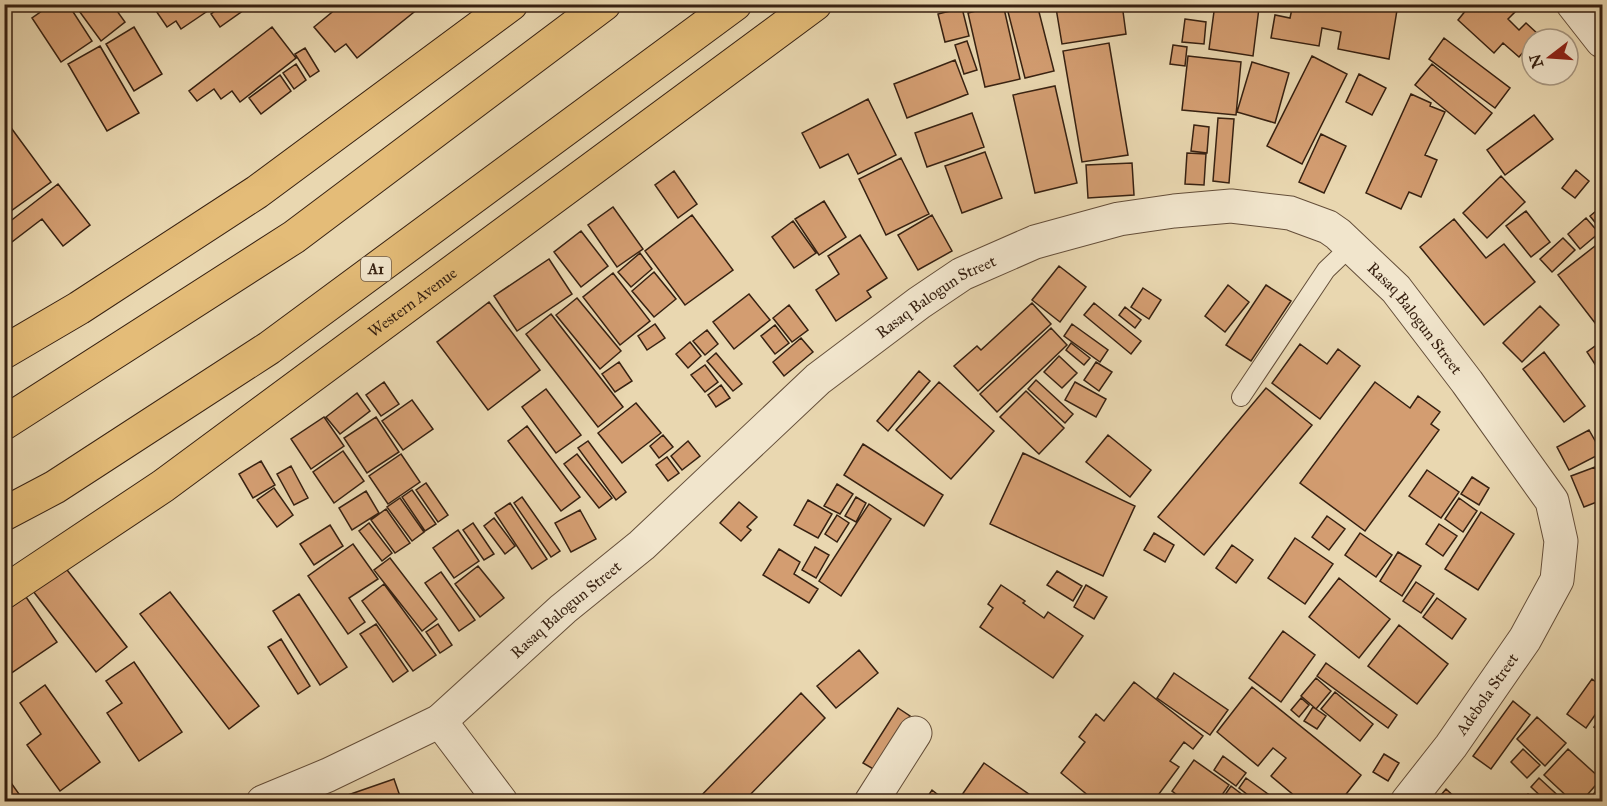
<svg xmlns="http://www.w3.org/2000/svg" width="1607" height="806" font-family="'IM FELL Great Primer',serif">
	<rect width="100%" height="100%" fill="#e9d7b0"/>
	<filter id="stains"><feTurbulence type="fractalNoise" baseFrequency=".00333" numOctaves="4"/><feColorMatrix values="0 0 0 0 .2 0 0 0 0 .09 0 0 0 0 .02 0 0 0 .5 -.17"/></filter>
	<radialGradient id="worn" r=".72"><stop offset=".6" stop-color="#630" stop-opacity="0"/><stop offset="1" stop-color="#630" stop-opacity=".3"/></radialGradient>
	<!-- building -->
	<path fill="#d39d71" stroke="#372111" stroke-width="1.5" d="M52,4H68L92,41L61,62L32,18Z
		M74,4H112L125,22L101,41Z
		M218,4L181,29L176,21L167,27L152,5Z
		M225,4H251V5L220,27L211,14Z
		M342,4H424L357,58L346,44L335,52L314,27Z
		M1003,4L1020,79L985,87L968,13Z
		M1006,4H1037L1054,71L1025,78Z
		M1075,4H1122L1126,34L1062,44L1056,8Z
		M1215,4H1231L1259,8L1253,56L1209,49Z
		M1293,4H1398L1389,59L1338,49L1341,32L1322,28L1319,46L1271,38L1275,15L1290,18Z
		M1471,4H1506L1515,12L1508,19L1519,30L1526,23L1538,34L1534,39H1532V42L1519,57L1503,43L1494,53L1458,20Z
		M962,8L969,36L945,42L938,14Z
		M1185,19L1206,22L1204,44L1182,42Z
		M134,27L162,74L134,91L106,44Z
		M272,27L296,58L240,102L232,91L221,99L214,89L197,101L189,91Z
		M1444,38L1510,88L1495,108L1429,59Z
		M967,41L977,70L964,74L955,45Z
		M1109,43L1128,155L1082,162L1063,51Z
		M1173,45L1187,47L1185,66L1170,64Z
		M100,46L139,113L107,131L68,64Z
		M305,48L319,71L310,77L295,54Z
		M1188,56L1241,62L1236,115L1182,110Z
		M1312,56L1347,74L1302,164L1267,146Z
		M955,60L968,94L907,118L894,84Z
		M1252,62L1289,73L1275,123L1237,112Z
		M296,64L306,80L294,89L283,73Z
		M1432,64L1492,113L1475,134L1415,85Z
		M1359,74L1386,88L1372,115L1346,102Z
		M280,75L291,91L261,114L249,98Z
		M1055,86L1077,183L1035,193L1013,95Z
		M1411,94L1431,103L1430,106L1445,112L1425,155L1437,160L1421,197L1409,192L1401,209L1366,193Z
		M868,99L896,155L858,174L848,154L820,168L802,133Z
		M972,113L984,147L927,167L915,133Z
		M1534,115L1553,139L1505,175L1487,150Z
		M1218,118L1234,119L1229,183L1213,181Z
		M9,125L51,182L4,216V128Z
		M1194,125L1209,127L1207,153L1191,151Z
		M1321,134L1346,146L1324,193L1299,182Z
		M985,152L1002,198L962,213L945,166Z
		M1187,153L1206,154L1204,185L1185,184Z
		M901,158L929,214L886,235L859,179Z
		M1132,163L1134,195L1088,198L1086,165Z
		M1576,170L1589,181L1575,198L1562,188Z
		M674,171L697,204L678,218L655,185Z
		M1501,176L1525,202L1487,238L1463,213Z
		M58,184L90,225L63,246L42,219L4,248V226Z
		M824,201L846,237L819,255L795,219Z
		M1602,206V231L1590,216Z
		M613,207L643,249L617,267L588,225Z
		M1526,211L1550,242L1531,257L1506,226Z
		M692,215L733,270L685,305L645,251Z
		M932,215L952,251L918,270L898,235Z
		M1586,218L1599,233L1580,249L1568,234Z
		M1454,219L1486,258L1504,244L1535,282L1484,325L1420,247Z
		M793,221L816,253L794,268L772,237Z
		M581,231L608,266L581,287L554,252Z
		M860,235L887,278L867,291L871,297L836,321L816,290L839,274L828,256Z
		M1563,238L1575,250L1552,272L1540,259Z
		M1595,246L1602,255V332L1558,275Z
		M640,253L652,269L631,287L618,272Z
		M549,259L572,294L517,331L494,296Z
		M1059,266L1086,287L1060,322L1032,300Z
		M654,272L676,299L654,317L632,291Z
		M613,273L650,321L620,345L583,297Z
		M1228,285L1249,302L1225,332L1205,316Z
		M1266,285L1291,301L1251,361L1226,345Z
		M1143,288L1161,300L1149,319L1131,307Z
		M749,294L770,320L734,349L713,322Z
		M577,298L621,351L600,369L556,315Z
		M489,302L540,370L488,410L437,342Z
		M1032,303L1051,324L978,391L954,366L977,346L981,350Z
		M1094,303L1141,341L1131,354L1084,315Z
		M789,305L808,330L792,342L773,318Z
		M1540,306L1559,325L1522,362L1503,343Z
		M1125,307L1141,320L1135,328L1119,315Z
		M551,314L623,407L598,427L526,334Z
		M655,324L665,338L647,350L638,336Z
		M1072,324L1108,350L1100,362L1064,336Z
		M775,325L789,343L775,354L761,336Z
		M1051,328L1067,345L997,412L980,394Z
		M707,330L718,344L705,355L693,341Z
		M801,338L813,352L784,376L773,362Z
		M1602,341V375L1587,352Z
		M690,342L701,356L688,368L676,354Z
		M1071,343L1090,358L1084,365L1066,350Z
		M1300,344L1327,364L1338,349L1360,366L1320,419L1272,383Z
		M1544,352L1585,406L1564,422L1523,369Z
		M716,353L742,384L733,391L707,361Z
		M1059,356L1077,373L1062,388L1044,372Z
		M619,362L632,381L615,392L602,374Z
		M1096,362L1112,372L1099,391L1084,380Z
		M705,365L718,382L705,392L691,375Z
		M919,371L930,381L888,431L877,421Z
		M1036,380L1073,414L1065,423L1028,389Z
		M384,382L399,404L381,416L366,395Z
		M939,382L994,431L951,479L896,430Z
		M1075,382L1106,399L1096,417L1065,400Z
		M1375,382L1410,408L1418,396L1440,412L1431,424L1439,430L1365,531L1300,483Z
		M721,385L730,398L716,407L708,395Z
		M1266,388L1312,425L1204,555L1158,517Z
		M546,389L581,435L556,453L522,407Z
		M1026,391L1064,428L1039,454L1000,417Z
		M357,393L370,411L340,434L326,417Z
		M412,400L433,429L403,450L382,421Z
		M636,403L661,433L622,463L598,433Z
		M324,417L344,446L311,469L291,439Z
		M376,417L399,452L367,473L344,438Z
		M527,426L580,497L561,511L508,441Z
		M1589,430L1602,453L1569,470L1557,447Z
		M663,435L673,447L659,458L650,446Z
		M1108,435L1151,470L1130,497L1086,462Z
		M588,441L626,492L616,500L578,448Z
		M688,441L700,456L682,470L671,456Z
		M863,444L943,495L924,526L844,475Z
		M343,451L364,481L334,503L313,472Z
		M1023,453L1135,506L1103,576L990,524Z
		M401,454L420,482L388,504L369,476Z
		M577,454L612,498L599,508L564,464Z
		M667,457L679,473L668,481L656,465Z
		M261,461L275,485L253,498L239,474Z
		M291,466L308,498L294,505L277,474Z
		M1595,467L1602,487V500L1584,507L1571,476Z
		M1427,470L1459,492L1441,518L1409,496Z
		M1472,477L1489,488L1479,505L1461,494Z
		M426,483L448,515L438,522L416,490Z
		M837,484L853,494L840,514L824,506Z
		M274,488L293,515L277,527L257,500Z
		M412,490L436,524L425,531L402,497Z
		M366,491L379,513L352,530L339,508Z
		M522,497L560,551L551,557L514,503Z
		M856,497L866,503L856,522L845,516Z
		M400,498L424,532L412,541L387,507Z
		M1459,498L1477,511L1463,532L1445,519Z
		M808,500L832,514L818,538L794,525Z
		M739,502L757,517L747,527L751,530L741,541L720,523Z
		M510,503L547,559L532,569L495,513Z
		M869,504L891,519L841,596L819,581Z
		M386,509L410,543L395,553L371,520Z
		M580,510L596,539L571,552L555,523Z
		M1481,512L1514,534L1478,590L1445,569Z
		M837,515L849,523L837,542L825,534Z
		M1327,516L1345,529L1329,550L1312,537Z
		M494,518L515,546L505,554L484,526Z
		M369,523L392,553L382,561L359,531Z
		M473,523L494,554L484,560L463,530Z
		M1439,524L1457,536L1443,556L1426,544Z
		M330,525L343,546L314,565L300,544Z
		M458,530L479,561L454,578L433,548Z
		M1154,533L1174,545L1165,562L1144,550Z
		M1360,533L1392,555L1376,577L1345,555Z
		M1295,538L1333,564L1305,604L1268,578Z
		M353,544L378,579L349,598L365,622L348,634L308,576Z
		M1232,545L1253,560L1236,583L1216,568Z
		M815,547L829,555L816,578L802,570Z
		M779,549L800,562L794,574L818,589L809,603L763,575Z
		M1398,552L1421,566L1402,596L1380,581Z
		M390,558L437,619L422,631L374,570Z
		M64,566L127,647L96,672L33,591Z
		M478,566L504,598L480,617L455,584Z
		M1057,571L1082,586L1073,601L1047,585Z
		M441,572L475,620L459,631L425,583Z
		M1339,578L1390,619L1359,658L1309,617Z
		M1416,582L1434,594L1421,613L1403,601Z
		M384,584L436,655L413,671L362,601Z
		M1001,585L1025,601L1023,603L1044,618L1048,612L1083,636L1053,678L980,627L993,608L988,604Z
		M1086,585L1107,597L1094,619L1074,607Z
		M170,592L259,706L229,729L140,614Z
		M299,594L347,667L320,685L273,611Z
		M26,597L57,642L4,678V612Z
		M1437,598L1466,619L1452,639L1423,617Z
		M376,624L408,671L393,682L360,634Z
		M438,624L452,645L440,653L426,632Z
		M1399,625L1448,664L1417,704L1368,666Z
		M1283,631L1315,655L1281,702L1249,678Z
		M281,639L310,686L298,694L268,647Z
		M859,650L878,673L836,708L817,686Z
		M134,662L182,732L139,761L107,713L122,703L106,681Z
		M1326,663L1397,715L1388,728L1317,676Z
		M1174,673L1228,710L1210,735L1157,698Z
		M1316,678L1331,691L1316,709L1301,696Z
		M1592,679L1602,687V705L1586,728L1567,714Z
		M1134,682L1203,736L1193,749L1184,742L1170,761L1179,767L1153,802H1096L1061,773L1085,742L1079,737L1096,714L1104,721Z
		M45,685L100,762L60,791L27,745L41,734L20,703Z
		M1252,687L1361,775L1340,802H1302L1271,776L1286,758L1273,748L1258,766L1217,732Z
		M1335,692L1373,724L1360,741L1321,709Z
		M801,693L825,718L743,802H695Z
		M1301,698L1309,705L1299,717L1291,710Z
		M1513,701L1530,715L1491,769L1473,756Z
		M1313,707L1326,716L1317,729L1304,721Z
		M898,708L910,716L875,770L863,763Z
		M1602,716V733L1594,727Z
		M1537,717L1566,743L1545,766L1517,739Z
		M1523,749L1540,765L1527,778L1511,762Z
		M1568,749L1601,779L1581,802H1573L1544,775Z
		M1384,754L1399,763L1388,781L1373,772Z
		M1223,756L1246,773L1236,786L1214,770Z
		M1194,760L1229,785L1217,802H1186L1172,791Z
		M984,763L1033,797L1030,802H957Z
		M4,773L19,794L8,802H4Z
		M1246,778L1279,802H1257L1239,788Z
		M1539,778L1565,802H1547L1531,787Z
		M394,779L402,802H328L345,796Z
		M1602,782V802H1588Z
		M1231,786L1252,802H1220Z
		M1446,789L1460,802H1437L1436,801Z
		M932,790L947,802H924Z
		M1528,794L1537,802H1521Z
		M1167,795L1174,802H1162Z
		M1467,795L1475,802H1461Z"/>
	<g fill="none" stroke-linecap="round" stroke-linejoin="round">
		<!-- service casing -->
		<g stroke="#644e39" stroke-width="20">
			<path id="service" d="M1241,397L1326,270L1351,246"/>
		</g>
		<!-- minor casing -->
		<g stroke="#644e39" stroke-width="35">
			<g id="minor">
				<path d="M1573,4L1602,41"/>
				<path d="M440,721L501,802"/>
				<path id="s1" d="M263,802L328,775L440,721L563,609L642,545L818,379L919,303L962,274L1035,242L1119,219L1174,211L1231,206L1290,213L1328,227L1338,234L1396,289L1467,382L1552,501L1561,541L1557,580L1525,639L1451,746L1407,802"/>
				<path d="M871,802L915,733"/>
			</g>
		</g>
		<!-- primary casing -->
		<g stroke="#372111" stroke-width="35">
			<g id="primary">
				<path d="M4,352L79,308L257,192L511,4"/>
				<path id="s2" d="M4,592L163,486L815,4"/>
			</g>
		</g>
		<!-- motorway casing -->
		<g stroke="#372111" stroke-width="35">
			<path id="motorway" d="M4,423L294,237L604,4
				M4,514L55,487L269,348L735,4"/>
		</g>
		<!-- service -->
		<use href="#service" stroke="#f1e5cc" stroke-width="18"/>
		<!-- minor -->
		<use href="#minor" stroke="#f1e5cc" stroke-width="33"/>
		<!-- primary -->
		<use href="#primary" stroke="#e4bc78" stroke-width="33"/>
		<!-- motorway -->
		<use href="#motorway" stroke="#e4bc78" stroke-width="33"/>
	</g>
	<g text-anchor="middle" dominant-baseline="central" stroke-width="4.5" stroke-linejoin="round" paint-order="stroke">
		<!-- shield labels -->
		<rect fill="#f1e5cc" stroke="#6f5c49" stroke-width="1.5" x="361" y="257" width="30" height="24" rx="4.5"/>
		<g font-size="15" font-weight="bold" fill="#372111">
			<text x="376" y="269">A1</text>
		</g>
		<!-- street labels -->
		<g font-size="16" fill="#372111" stroke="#f1e5cc">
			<text stroke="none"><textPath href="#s1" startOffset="849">Rasaq Balogun Street</textPath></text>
			<text stroke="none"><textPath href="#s2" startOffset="501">Western Avenue</textPath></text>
			<text stroke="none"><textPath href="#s1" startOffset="1389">Rasaq Balogun Street</textPath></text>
			<text stroke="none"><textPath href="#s1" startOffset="363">Rasaq Balogun Street</textPath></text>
			<text transform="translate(1487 694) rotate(-55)">Adebola Street</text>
		</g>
	</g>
	<!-- margin -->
	<rect width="1607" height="806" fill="none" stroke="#e9d7b0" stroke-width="24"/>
	<rect x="6" y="6" width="1595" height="794" fill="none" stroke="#372111" stroke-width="3"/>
	<rect x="12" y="12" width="1583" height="782" fill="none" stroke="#372111" stroke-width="1.5"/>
	<!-- north arrow -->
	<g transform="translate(1550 57) rotate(253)"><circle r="28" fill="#f1e5cc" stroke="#a79781" stroke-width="1.5"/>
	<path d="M0-4.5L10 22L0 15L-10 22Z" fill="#8f2418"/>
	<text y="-9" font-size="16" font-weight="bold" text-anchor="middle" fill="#372111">N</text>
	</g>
	<rect width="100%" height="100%" filter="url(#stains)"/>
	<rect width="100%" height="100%" fill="url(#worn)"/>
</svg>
